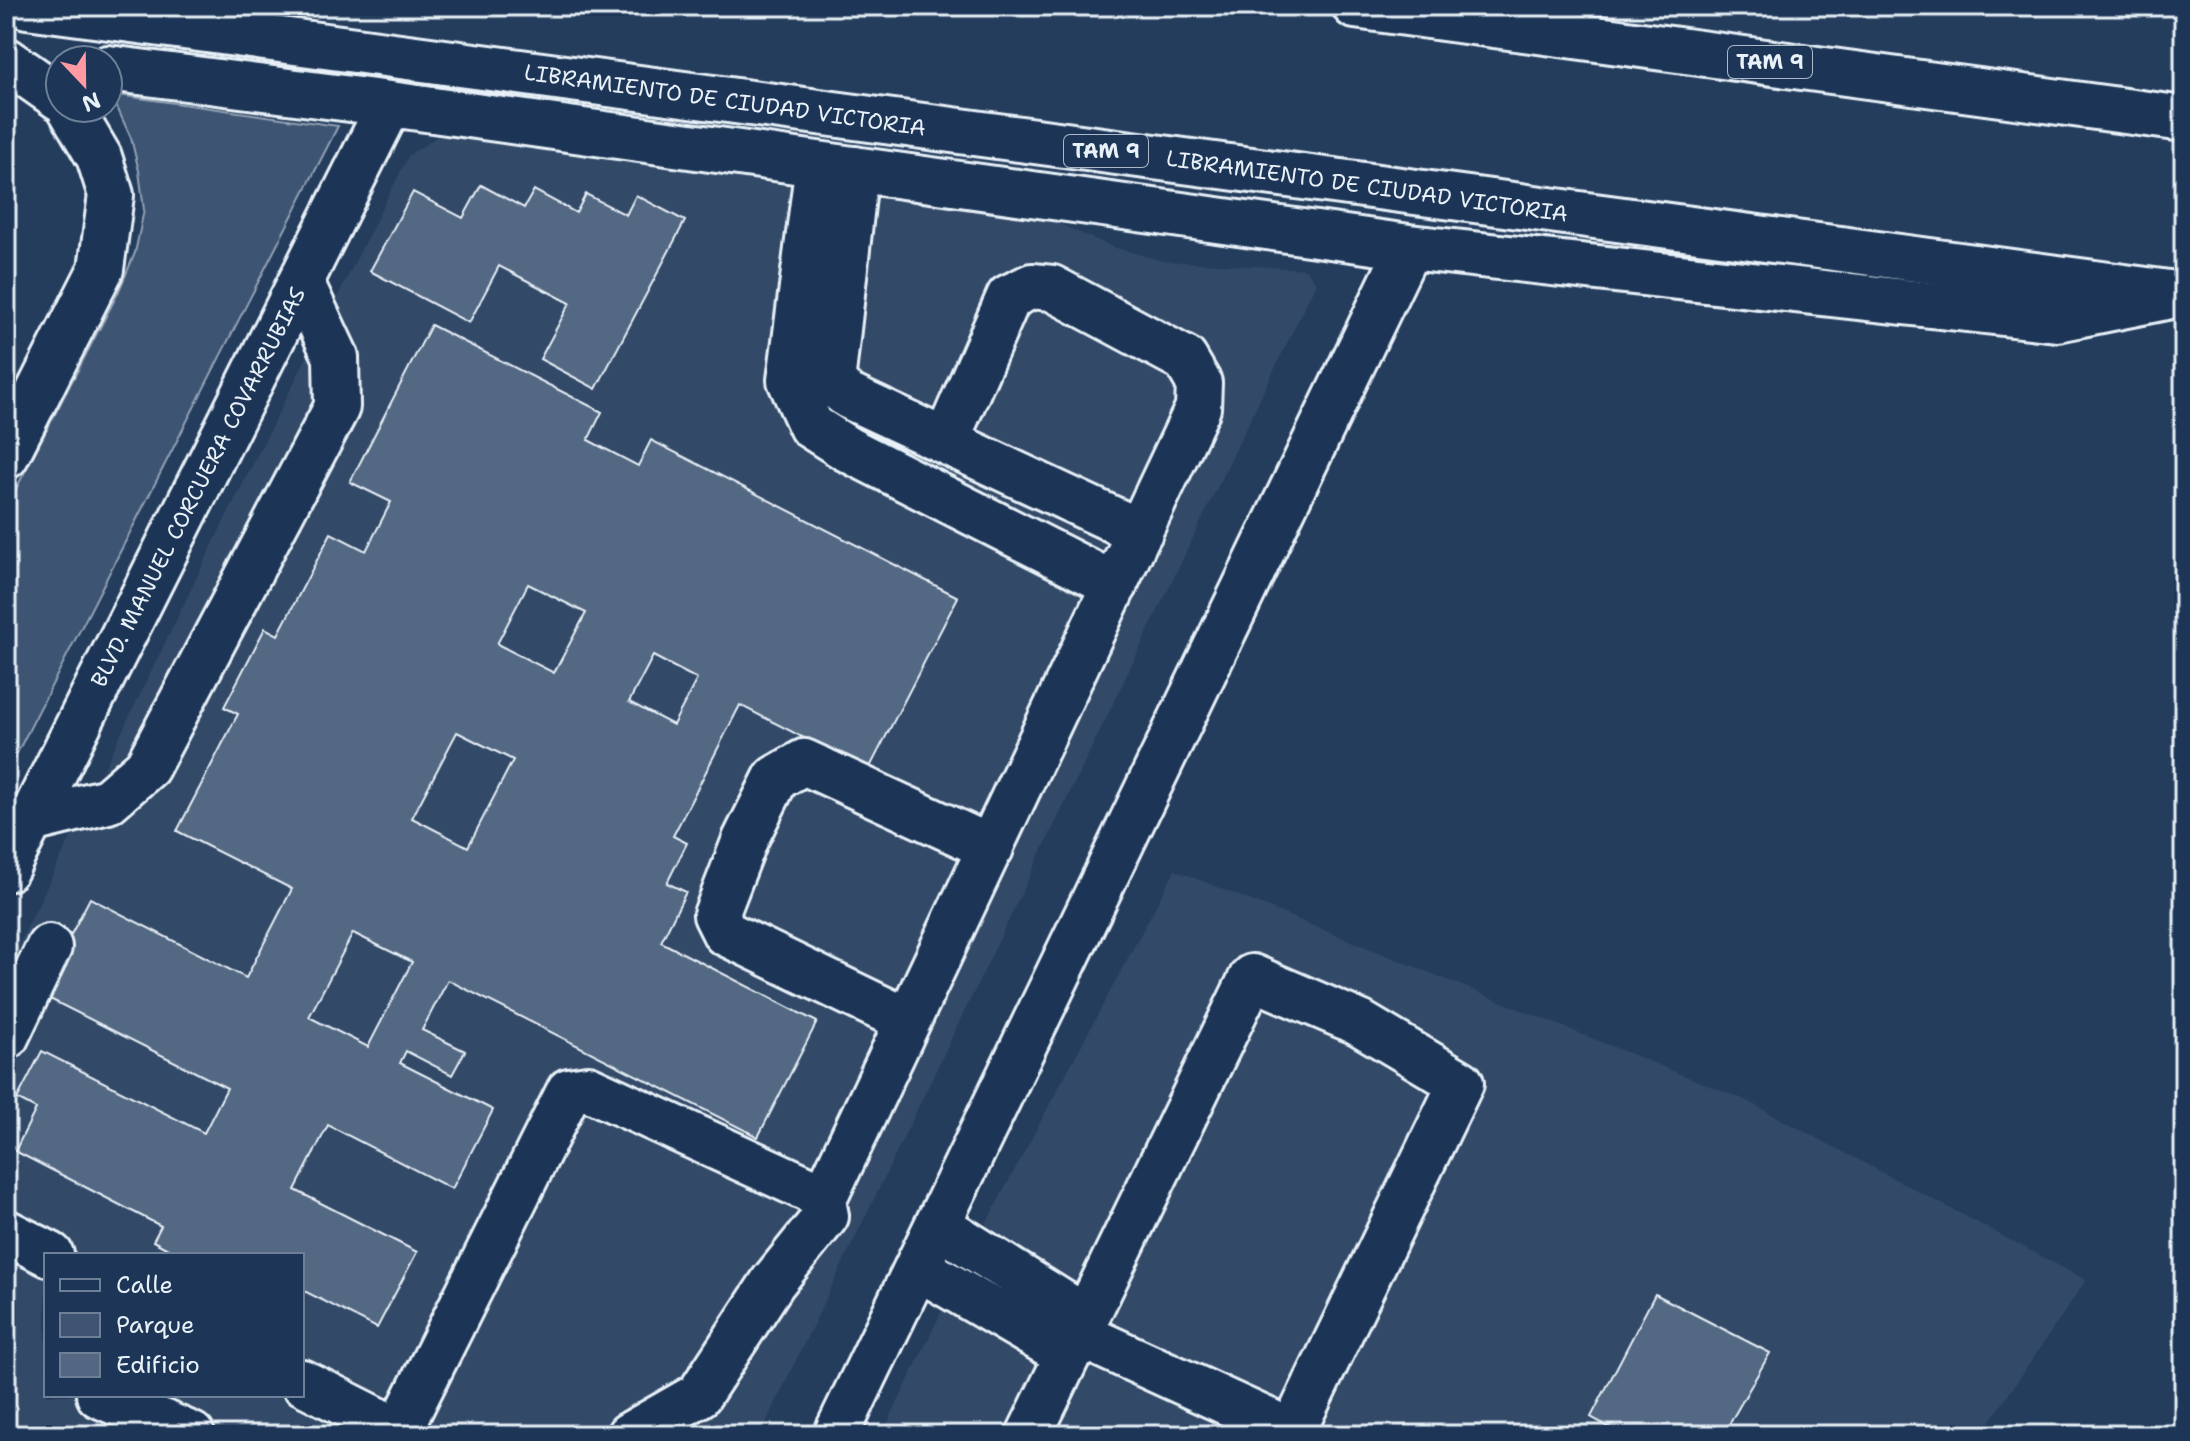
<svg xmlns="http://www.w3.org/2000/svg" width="2190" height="1441" font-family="'Shantell Sans',sans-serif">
	<rect width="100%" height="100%" fill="#253d5d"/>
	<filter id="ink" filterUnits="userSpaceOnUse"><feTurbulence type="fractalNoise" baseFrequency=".0125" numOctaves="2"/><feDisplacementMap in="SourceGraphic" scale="16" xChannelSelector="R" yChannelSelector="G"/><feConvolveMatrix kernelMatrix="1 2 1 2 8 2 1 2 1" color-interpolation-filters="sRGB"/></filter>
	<g filter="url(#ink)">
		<!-- built -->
		<path fill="#334a68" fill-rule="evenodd" d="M486,136L1040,216L1113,247L1163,261L1306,269L1316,283L760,1435H6V971L228,513L409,155L437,137ZM46,1255H302V1395H46Z
			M1175,870L1745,1100L2086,1280L1981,1435H882L966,1261Z"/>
		<!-- green -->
		<path fill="#3e5472" stroke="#93a2b5" stroke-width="2" d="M111,94L338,126L10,767L6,765V508L118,293L135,253L144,210L139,171L131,138Z"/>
		<!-- building -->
		<path fill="#536782" stroke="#e8f1f8" stroke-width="2" fill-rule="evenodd" d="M481,185L524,208L534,190L576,213L586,194L626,215L636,195L685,221L596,389L540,359L570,303L499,266L469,323L370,271L413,192L463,218Z
			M431,325L602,412L588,440L638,466L651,440L958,597L868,771L740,705L673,836L687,843L667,883L686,892L661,942L817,1022L758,1137L448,980L422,1030L465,1051L452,1075L406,1051L400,1063L493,1110L452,1189L328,1125L295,1190L417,1252L377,1328L302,1290V1255H179L153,1241L161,1226L15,1151L36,1109L17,1099L42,1051L204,1133L227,1088L40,994L90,898L246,978L292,889L177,831L238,714L224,707L265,628L278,635L331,533L366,551L391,502L350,482ZM528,584L586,613L554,673L497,644ZM653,656L697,679L673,725L629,702ZM457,732L513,760L468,847L412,818ZM353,933L412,962L368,1047L309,1017Z
			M1655,1294L1770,1353L1723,1435H1623L1591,1417Z"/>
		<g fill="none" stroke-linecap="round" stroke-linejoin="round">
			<!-- minor casing -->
			<g stroke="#e8f1f8" stroke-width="50">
				<path id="minor" d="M6,60L60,98
					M108,68L390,104L1409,247L2057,319L2171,296
					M818,164L790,380L811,426L847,449L1115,585
					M856,169L832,383L848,396L1140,532
					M6,456L101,269L111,195L99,157L70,108
					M31,820L108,801L147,767L337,407L336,357L301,282
					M6,869L390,104
					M908,1021L725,933L716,915L745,840L776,778L804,762L991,848
					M6,1037L49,947
					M823,1201L1198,408L1199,383L1185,359L1052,288L1032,286L1009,297L946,441
					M938,1225L1086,1318
					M6,1232L51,1255
					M917,1267L1068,1355
					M1078,1334L1292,1432
					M302,1382L407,1435
					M99,1395L192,1435
					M399,1431L569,1091L588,1088L810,1190L823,1201L826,1216L773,1282L699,1395L629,1435
					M836,1435L1409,247
					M1029,1435L1252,977L1360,1023L1461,1083L1291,1435"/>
			</g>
			<!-- highway casing -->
			<g stroke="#e8f1f8" stroke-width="50">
				<path id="highway" d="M27,6L2184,295
					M1355,6L2184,119"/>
			</g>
			<!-- minor -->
			<use href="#minor" stroke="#1d3557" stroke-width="44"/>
			<!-- highway -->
			<use href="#highway" stroke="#1d3557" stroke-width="44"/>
		</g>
	</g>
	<g text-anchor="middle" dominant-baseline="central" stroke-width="6" stroke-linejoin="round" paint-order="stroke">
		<!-- shield labels -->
		<g fill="#1d3557" stroke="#abb9c8" stroke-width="2">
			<rect x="1728" y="46" width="84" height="32" rx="6"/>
			<rect x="1064" y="135" width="84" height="32" rx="6"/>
		</g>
		<g font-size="20" font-weight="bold" fill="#e8f1f8">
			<text x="1770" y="62">TAM 9</text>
			<text x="1106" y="151">TAM 9</text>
		</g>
		<!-- street labels -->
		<g font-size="22" fill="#e8f1f8" stroke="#1d3557">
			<text transform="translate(725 100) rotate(8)">LIBRAMIENTO DE CIUDAD VICTORIA</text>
			<text transform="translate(1367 186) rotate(8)">LIBRAMIENTO DE CIUDAD VICTORIA</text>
			<text transform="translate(198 487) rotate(-63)">BLVD. MANUEL CORCUERA COVARRUBIAS</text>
		</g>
	</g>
	<!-- margin -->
	<rect width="2190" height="1441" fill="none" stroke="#1d3557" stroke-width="32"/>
	<rect x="16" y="16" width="2158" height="1409" fill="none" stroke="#e8f1f8" stroke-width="3" filter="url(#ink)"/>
	<!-- legend -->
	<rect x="44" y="1253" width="260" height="144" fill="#1d3557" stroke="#6e8097" stroke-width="2"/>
	<rect x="60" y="1279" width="40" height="12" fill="#1d3557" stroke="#6e8097" stroke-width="2"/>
	<text x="116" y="1293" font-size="24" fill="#e8f1f8">Calle</text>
	<rect x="60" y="1313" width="40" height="24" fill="#3e5472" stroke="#6e8097" stroke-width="2"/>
	<text x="116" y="1333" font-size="24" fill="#e8f1f8">Parque</text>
	<rect x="60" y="1353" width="40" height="24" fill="#536782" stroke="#6e8097" stroke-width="2"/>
	<text x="116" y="1373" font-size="24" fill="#e8f1f8">Edificio</text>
	<!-- north arrow -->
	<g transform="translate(84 84) rotate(158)"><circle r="38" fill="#1d3557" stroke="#6e8097" stroke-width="2"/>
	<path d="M0-6L14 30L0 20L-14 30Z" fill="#ff9aa2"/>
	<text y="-12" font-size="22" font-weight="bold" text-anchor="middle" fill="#e8f1f8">N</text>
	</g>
</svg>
